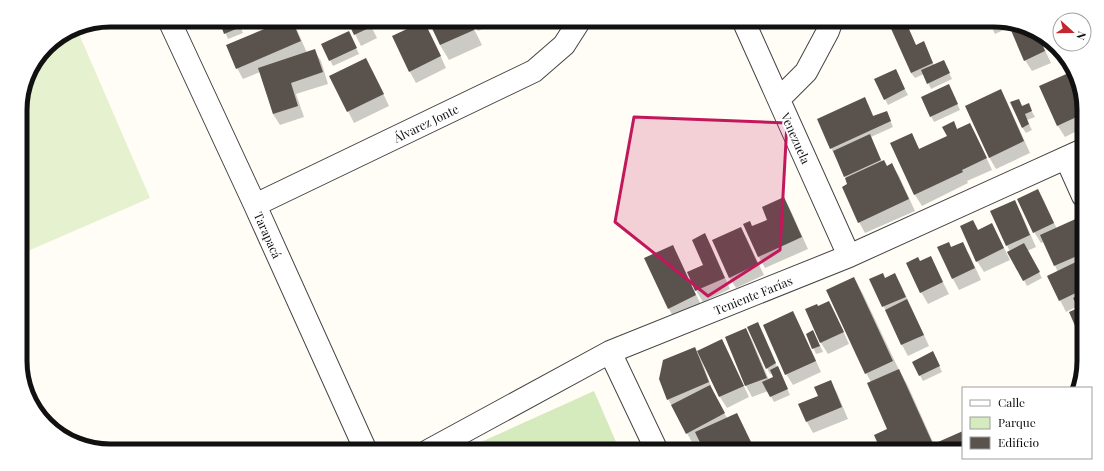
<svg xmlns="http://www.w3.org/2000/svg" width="1104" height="471" font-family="'Playfair Display',serif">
	<rect width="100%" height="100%" fill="#fffdf5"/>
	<!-- green -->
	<path fill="#d5ebbd" d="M594,391L620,451H485L481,442Z"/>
	<!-- pitch -->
	<path fill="#e6f2cf" d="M76,27L150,198L21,254L20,104L29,70L51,43Z"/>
	<!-- shadow -->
	<path fill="#0003" d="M220,20H238L243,33L228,39Z
		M288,20H291L297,30L307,53L314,50L321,61L328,84L296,94L304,117L280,125L273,114L260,72L243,79L237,68Z
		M348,20H368L377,38L361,46Z
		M429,20H503L478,31L475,26L473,27L482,45L449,60L440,45Z
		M511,20H525L514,26Z
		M894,20H905L916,46L926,48L934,65L946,67L952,79L931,89L924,74L915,78L911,73Z
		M988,20H994L1028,27L1038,35L1051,63L1032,71L1025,60L1010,27L995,34Z
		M430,33L446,68L416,83L410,72Z
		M351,37L359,54L333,66L322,44Z
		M372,70L389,106L354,123L331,77Z
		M1070,73L1083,98V128L1065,137L1058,126L1041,87Z
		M898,76L908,95L888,105L885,99Z
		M952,91L960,110L934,122L931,116Z
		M1001,91L1007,102L1030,153L996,169L989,157Z
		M868,104L874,117H889L893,127L871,137L882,162L887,167L892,165L899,176L915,211L865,233L859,222L846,178L831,148Z
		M1022,107L1031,110L1035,117L1027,120L1032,130L1026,133L1022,127Z
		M953,123L957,130L970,124L976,135L992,170L967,181L968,183L922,206L915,195L892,143L911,134L920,150L948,137Z
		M1038,190L1044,201L1057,229L1084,225V350L1082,338L1070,313L1079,308L1078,306L1066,312L1048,276L1058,272L1044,242L1041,243L1034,232Z
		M784,198L790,209L808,249L765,268L759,257L744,224L753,227L769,220Z
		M1014,202L1021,213L1036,247L1027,251L1042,278L1027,286L1009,252H1010L992,212Z
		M992,224L1010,260L984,272L977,261L978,231Z
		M741,228L747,239L764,275L736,288L729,277Z
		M705,235L711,246L730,289L703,302L695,289L704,265Z
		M949,243L951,248L969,254L981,280L959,290L953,279L939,248Z
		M930,257L949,294L928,304L921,292L920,262Z
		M679,258L702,307L675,320L669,309Z
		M894,274L901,285L929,346L908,356L902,345L871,280L885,279Z
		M854,278L863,294L899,370L908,386L937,451H882L888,429L871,382L866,373Z
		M829,302L835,313L849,344L828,354L821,343L806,310L818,307Z
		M793,313L799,324L821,372L793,385L786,374Z
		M746,329L752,340L769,380L774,378L772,373L770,374L767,368L760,329L790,395L774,402L768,391L752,397L746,386L726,337Z
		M807,335L816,337L823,352L816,354Z
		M694,348L701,359L714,394L727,418L737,414L755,451H705L700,441L693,444L668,399Z
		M699,351L728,352L749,397L727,408L720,397Z
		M936,358L942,372L923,381L913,362Z
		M830,381L837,393L848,419L813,433L807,422L800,404L819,396Z"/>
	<!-- building -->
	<path fill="#5a524d" d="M219,20H238L241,27L224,34Z
		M286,20H292L301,41L236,69L226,45Z
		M347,20H368L371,27L354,35Z
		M428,20H470L474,30L440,45Z
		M891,20H905L916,45L924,41L933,63L911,73L888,22Z
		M987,20H994L1006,22L991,29Z
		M424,21L441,56L409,72L392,36Z
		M1017,25L1028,27L1038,34L1045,51L1024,61L1010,28Z
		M349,31L357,48L329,61L321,44Z
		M315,49L323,72L291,83L298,106L273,114L258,68Z
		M366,58L384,94L347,112L329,76Z
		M944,60L950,73L927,84L921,70Z
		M896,69L905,89L884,100L874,79Z
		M1071,72L1083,98V114L1057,126L1039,86Z
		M949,84L958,104L930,117L921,97Z
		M1001,89L1024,141L989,158L965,106Z
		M865,97L873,116L887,111L891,121L830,149L817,119Z
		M1019,99L1022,106L1029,103L1032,111L1025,114L1029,124L1022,128L1010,102Z
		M954,121L957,129L970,123L987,158L962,170L963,172L914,195L890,143L912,133L919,149L947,136L942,127Z
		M870,134L881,160L844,177L833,151Z
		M884,160L887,166L892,163L909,199L858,223L842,187L847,184L845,178Z
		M1038,189L1054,223L1033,233L1017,199Z
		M784,197L802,237L758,257L743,224L750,221L752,226L767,220L762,207Z
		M1015,200L1030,235L1006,246L990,211Z
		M1080,217L1084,225V253L1054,266L1040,235Z
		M973,220L978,230L992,223L1004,248L976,262L960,226Z
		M741,227L758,264L729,278L712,240Z
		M705,233L725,278L695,291L687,272L703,265L692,240Z
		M949,242L951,247L963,242L975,268L952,279L937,247Z
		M1024,243L1040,272L1023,281L1007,252Z
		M673,245L696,295L668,309L644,258Z
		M931,256L943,282L920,293L906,263L918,257L920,261Z
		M1084,258V289L1059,301L1047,276Z
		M883,273L885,278L895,273L906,297L882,307L869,279Z
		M854,277L893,361L865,374L826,290Z
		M1084,293V333L1079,335L1069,312L1078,308L1073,298Z
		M907,299L924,335L901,345L885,310Z
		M829,301L844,332L820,343L805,309L817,304L818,306Z
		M793,311L816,361L785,375L763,325Z
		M758,322L776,363L766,369L747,327Z
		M746,328L767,378L745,386L725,337Z
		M813,330L820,346L812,349L806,334Z
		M1084,336V352L1078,339Z
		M722,339L744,386L719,397L697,351Z
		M695,347L709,382L667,400L659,379L663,360Z
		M933,351L940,366L919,376L912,362Z
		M778,366L788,389L770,397L762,382L773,377L770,370Z
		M899,369L933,444L918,451H881L874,435L887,429L867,383Z
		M1080,379L1079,387L1076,381Z
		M831,380L842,407L806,422L798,404L818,396L814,387Z
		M710,385L725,413L686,434L671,405Z
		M737,413L751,442L731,451H704L695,432Z
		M963,431V451H941L938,442Z"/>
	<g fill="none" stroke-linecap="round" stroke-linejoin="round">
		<!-- street casing -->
		<g stroke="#444" stroke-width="24">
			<path id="street" d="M169,20L255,205L366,451
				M743,20L849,256
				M779,99L806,72L828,31L832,20
				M1066,158L1083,196
				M255,205L534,71L564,45L580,20
				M610,352L657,451
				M428,451L610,352L849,256L1083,150"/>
		</g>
		<!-- street -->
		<use href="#street" stroke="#fff" stroke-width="22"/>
	</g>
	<!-- marked area -->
	<path fill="#c2185b" fill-opacity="0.2" stroke="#c2185b" stroke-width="3" stroke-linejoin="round" d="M634,117L787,123L780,250L708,296L615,222Z"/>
	<g text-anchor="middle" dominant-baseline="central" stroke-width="4" stroke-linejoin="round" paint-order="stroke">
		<!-- street labels -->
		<g font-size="12" fill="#111" stroke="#fff">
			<text transform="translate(426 123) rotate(-26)">Álvarez Jonte</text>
			<text transform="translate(796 138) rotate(66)">Venezuela</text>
			<text transform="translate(268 235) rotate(66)">Tarapacá</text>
			<text transform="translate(753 295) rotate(-22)">Teniente Farías</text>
		</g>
	</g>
	<!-- crop -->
	<path d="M0 0H1104V471H0ZM110 27H994A83 83 0 0 1 1077 110V361A83 83 0 0 1 994 444H110A83 83 0 0 1 27 361V110A83 83 0 0 1 110 27Z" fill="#fff" fill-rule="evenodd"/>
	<path fill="none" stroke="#111" stroke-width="5" d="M110 27H994A83 83 0 0 1 1077 110V361A83 83 0 0 1 994 444H110A83 83 0 0 1 27 361V110A83 83 0 0 1 110 27Z"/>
	<!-- legend -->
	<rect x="962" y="387" width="130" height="72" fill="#ffffff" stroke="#a0a0a0"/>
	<rect x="970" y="400" width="20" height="6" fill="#ffffff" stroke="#a0a0a0"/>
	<text x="998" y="407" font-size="12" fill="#111111">Calle</text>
	<rect x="970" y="417" width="20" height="12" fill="#d5ebbd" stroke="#a0a0a0"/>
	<text x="998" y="427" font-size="12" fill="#111111">Parque</text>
	<rect x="970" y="437" width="20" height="12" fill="#5a524d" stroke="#a0a0a0"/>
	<text x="998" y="447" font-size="12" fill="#111111">Edificio</text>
	<!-- north arrow -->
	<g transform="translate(1072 32) rotate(111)"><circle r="19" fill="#ffffff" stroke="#a0a0a0"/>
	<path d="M0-3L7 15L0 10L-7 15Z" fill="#c4262e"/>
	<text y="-6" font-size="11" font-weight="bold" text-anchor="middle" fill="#111111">N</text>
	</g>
</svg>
